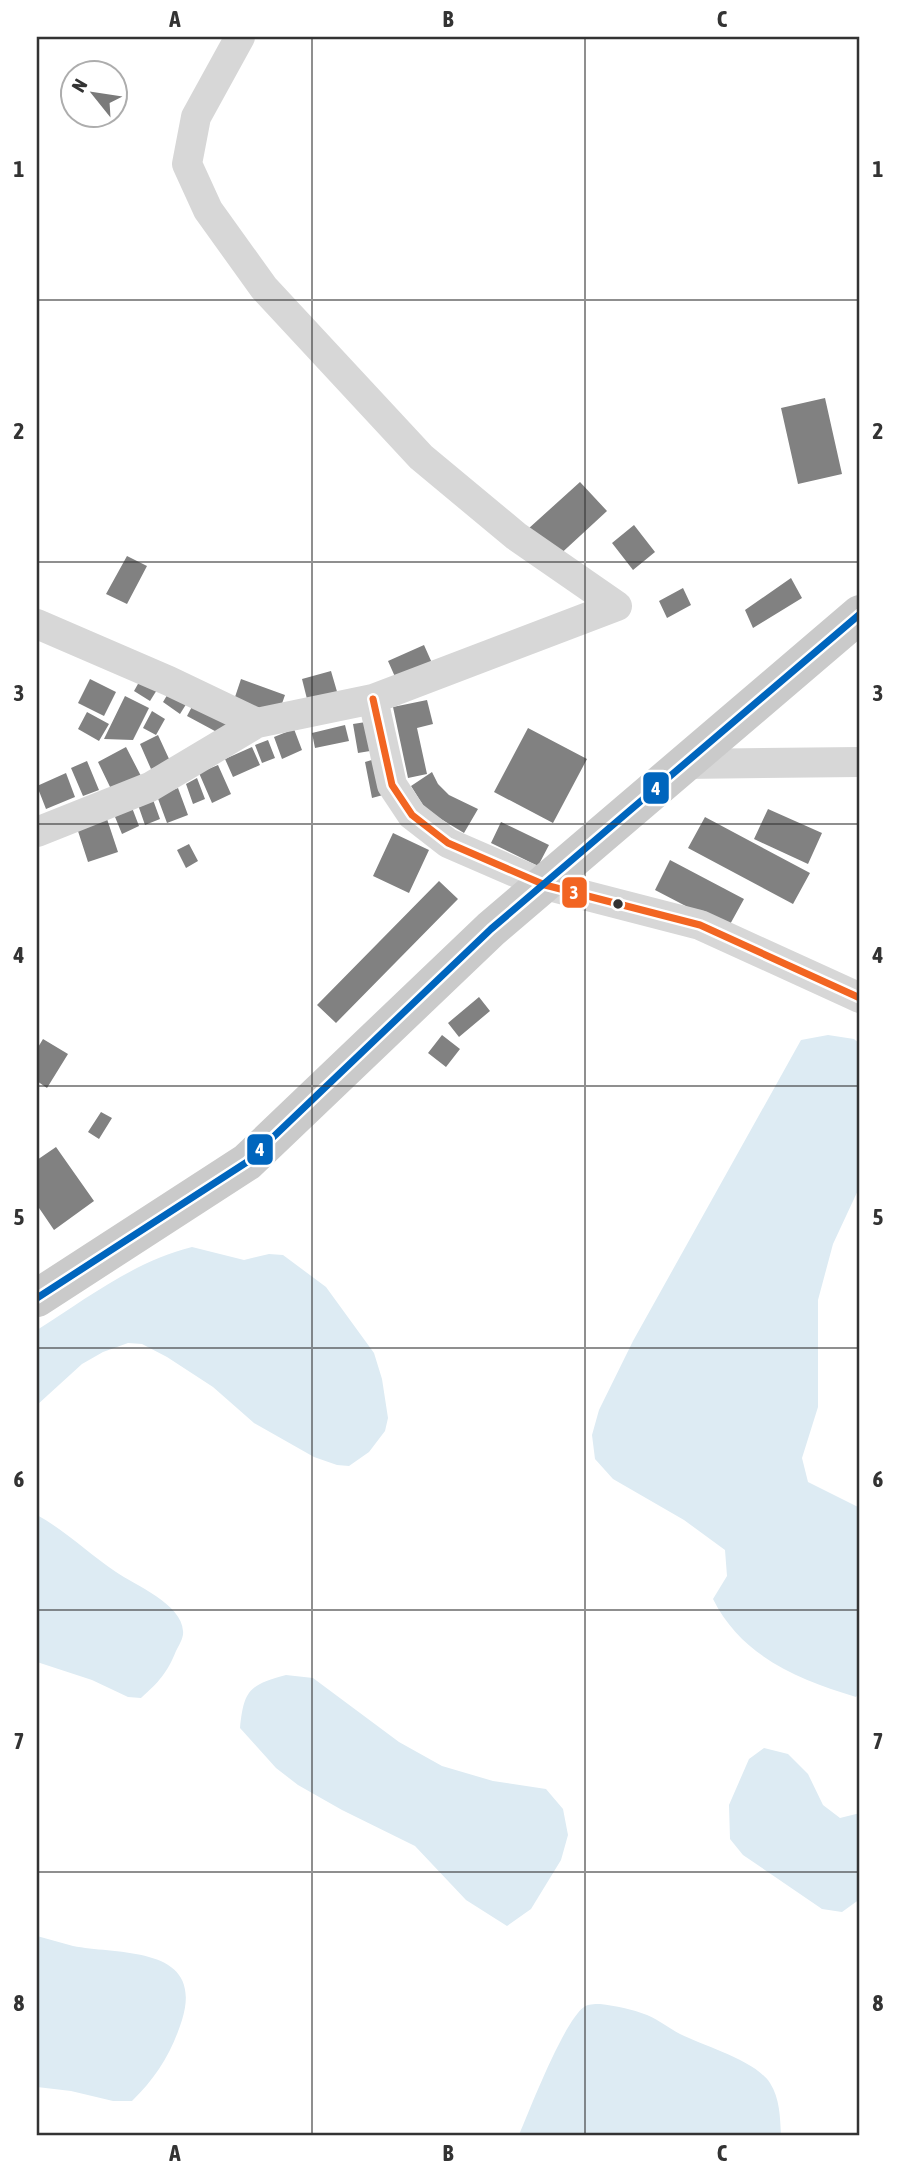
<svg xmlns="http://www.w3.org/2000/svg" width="897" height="2172" font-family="'Asap Condensed',sans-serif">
	<rect width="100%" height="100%" fill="#fff"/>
	<!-- water -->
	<path fill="#ddebf3" d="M828,1035L854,1039L860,1044V1186L833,1244L818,1300V1407L802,1458L808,1482L860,1508V1690L856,1697C798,1679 742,1657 713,1599L727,1576L725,1550L684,1520L613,1479L595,1459L592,1435L599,1410L633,1341L801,1040Z
		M192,1247L244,1260L269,1254L283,1255L326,1287L374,1353L382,1379L388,1418L385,1431L369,1452L349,1466L337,1465L314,1457L254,1423L213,1387L167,1357L142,1344L128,1343L103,1352L82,1364L37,1405V1330C86,1299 135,1261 192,1247Z
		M37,1515C66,1531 89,1554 116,1572C135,1585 182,1604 183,1631C184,1637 179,1645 176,1651C167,1673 159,1682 141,1698L128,1697L92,1680L37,1662Z
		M286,1675L313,1678L399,1742L442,1766L493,1781L546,1789L563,1809L568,1835L561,1860L531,1909L507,1926L466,1900L415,1846L342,1810L298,1785L276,1768L240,1728C244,1690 249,1685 286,1675Z
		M764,1748L788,1754L808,1774L823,1805L840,1818L860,1813V1899L842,1912L822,1909L743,1855L730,1839L729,1805L749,1759Z
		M37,1936C49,1939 61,1943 73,1946C119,1955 205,1945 182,2020C172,2052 156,2078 132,2101H113L71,2091L37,2087Z
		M600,2004C616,2006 632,2009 647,2015C659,2020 669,2028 680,2034C704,2046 755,2060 770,2083C780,2099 780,2117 781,2135H519C530,2109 564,2021 584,2007C588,2004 594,2004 600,2004Z"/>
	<!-- building -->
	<path fill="#818181" d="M825,398L842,474L798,484L781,408Z
		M580,482L607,511L555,559L528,529Z
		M634,525L655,552L633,570L612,543Z
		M127,556L147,566L127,604L106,594Z
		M791,578L802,598L753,628L745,610Z
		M683,588L691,605L667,618L659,601Z
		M424,645L432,663L396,679L388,661Z
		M331,671L338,695L308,703L302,679Z
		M143,675L160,685L150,701L134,691Z
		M90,679L116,692L104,716L78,703Z
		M241,679L285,695L278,715L234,700Z
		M172,687L190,698L180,714L163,702Z
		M125,696L149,708L133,740L104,739Z
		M196,699L235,719L226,737L187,716Z
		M427,700L433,724L417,728L427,774L408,778L393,707Z
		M152,711L165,719L156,735L143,728Z
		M87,712L109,724L99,741L78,729Z
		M366,722L370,751L358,753L353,724Z
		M345,725L349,741L315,748L312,733Z
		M528,728L587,759L553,823L494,792Z
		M294,729L302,750L282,759L274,737Z
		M158,735L170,761L151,769L140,744Z
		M268,740L275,758L262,763L255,745Z
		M126,747L141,776L112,791L98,762Z
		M252,747L260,765L233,777L225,759Z
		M375,759L383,795L372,798L365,762Z
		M87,761L99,790L83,796L71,768Z
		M218,765L231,794L212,803L199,773Z
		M432,772L438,784L449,795L478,809L464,833L426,810L411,786Z
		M66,773L75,797L46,809L37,786Z
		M197,778L205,799L193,804L186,784Z
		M178,788L188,815L167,823L157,796Z
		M152,797L160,819L145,825L137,802Z
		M131,805L139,826L122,834L113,812Z
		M768,809L822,833L808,864L754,839Z
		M705,817L810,873L793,904L688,848Z
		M107,819L118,852L88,862L77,828Z
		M501,822L549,845L538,866L491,843Z
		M393,833L429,850L409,893L373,876Z
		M189,844L198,861L186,868L177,850Z
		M670,860L744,899L728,928L655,890Z
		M439,881L458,899L336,1023L317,1005Z
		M479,997L490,1011L459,1037L448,1023Z
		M442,1035L460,1049L446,1067L428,1053Z
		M43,1039L68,1054L47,1088L37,1081V1049Z
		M101,1112L112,1118L99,1139L88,1132Z
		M56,1147L94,1201L54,1230L37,1205V1160Z"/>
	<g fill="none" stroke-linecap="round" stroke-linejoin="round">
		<!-- street -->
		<path stroke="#d7d7d7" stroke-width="30" d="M37,624L169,681L257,723
			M373,699L392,785L412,815L448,843L545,885L700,925L860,998
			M683,764L860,762
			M37,832L150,787L257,723L373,699L617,606L516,536L421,457L264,288L208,210L187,164L196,117L240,37"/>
		<!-- primary -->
		<path stroke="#cacaca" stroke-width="38" d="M37,1298L247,1162L491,929L860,614"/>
		<!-- bus-1 casing -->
		<g stroke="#fff" stroke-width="12">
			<path id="bus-1" d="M373,699L392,785L412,815L448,843L545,885L700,925L860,998"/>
		</g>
		<!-- bus-2 casing -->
		<g stroke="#fff" stroke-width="12">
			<path id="bus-2" d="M37,1298L247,1162L491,929L860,614"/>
		</g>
		<!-- bus-1 -->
		<use href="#bus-1" stroke="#f26522" stroke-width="7"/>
		<!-- bus-2 -->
		<use href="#bus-2" stroke="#0065bd" stroke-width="7"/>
	</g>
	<!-- grid -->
	<path fill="none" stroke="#333" stroke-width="2" stroke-opacity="0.55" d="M312,37V2135M585,37V2135M37,300H860M37,562H860M37,824H860M37,1086H860M37,1348H860M37,1610H860M37,1872H860"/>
	<!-- markers -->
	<circle fill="#333" stroke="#fff" stroke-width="2.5" cx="618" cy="904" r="6"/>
	<g stroke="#fff" stroke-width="2.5">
		<rect x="642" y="771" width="28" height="34" rx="7" fill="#0065bd"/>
		<rect x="561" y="876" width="27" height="33" rx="7" fill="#f26522"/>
		<rect x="246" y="1133" width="28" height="33" rx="7" fill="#0065bd"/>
	</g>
	<g font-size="19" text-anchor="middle" font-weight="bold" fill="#fff">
		<text x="656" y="795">4</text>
		<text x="574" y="899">3</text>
		<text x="260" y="1156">4</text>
	</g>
	<!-- border -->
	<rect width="897" height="2172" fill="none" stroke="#ffffff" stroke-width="77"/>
	<!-- north arrow -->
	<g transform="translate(94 94) rotate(300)"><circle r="33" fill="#ffffff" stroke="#adadad" stroke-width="2"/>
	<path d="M0-5L12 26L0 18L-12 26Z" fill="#7a7a7a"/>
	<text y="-10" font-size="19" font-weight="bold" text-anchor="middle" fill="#333333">N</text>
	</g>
	<rect x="38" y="38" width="820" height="2096" fill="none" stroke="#333" stroke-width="2.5"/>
	<g font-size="23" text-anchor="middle" font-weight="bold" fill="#333">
		<text x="175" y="27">A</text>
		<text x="448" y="27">B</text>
		<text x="722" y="27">C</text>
		<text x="19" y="177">1</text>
		<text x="878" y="177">1</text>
		<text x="19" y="439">2</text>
		<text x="878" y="439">2</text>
		<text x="19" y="701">3</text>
		<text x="878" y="701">3</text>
		<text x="19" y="963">4</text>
		<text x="878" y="963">4</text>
		<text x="19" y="1225">5</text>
		<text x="878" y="1225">5</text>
		<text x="19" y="1487">6</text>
		<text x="878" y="1487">6</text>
		<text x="19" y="1749">7</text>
		<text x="878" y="1749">7</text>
		<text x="19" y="2011">8</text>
		<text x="878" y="2011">8</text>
		<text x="175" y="2161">A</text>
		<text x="448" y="2161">B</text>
		<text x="722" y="2161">C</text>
	</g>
</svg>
